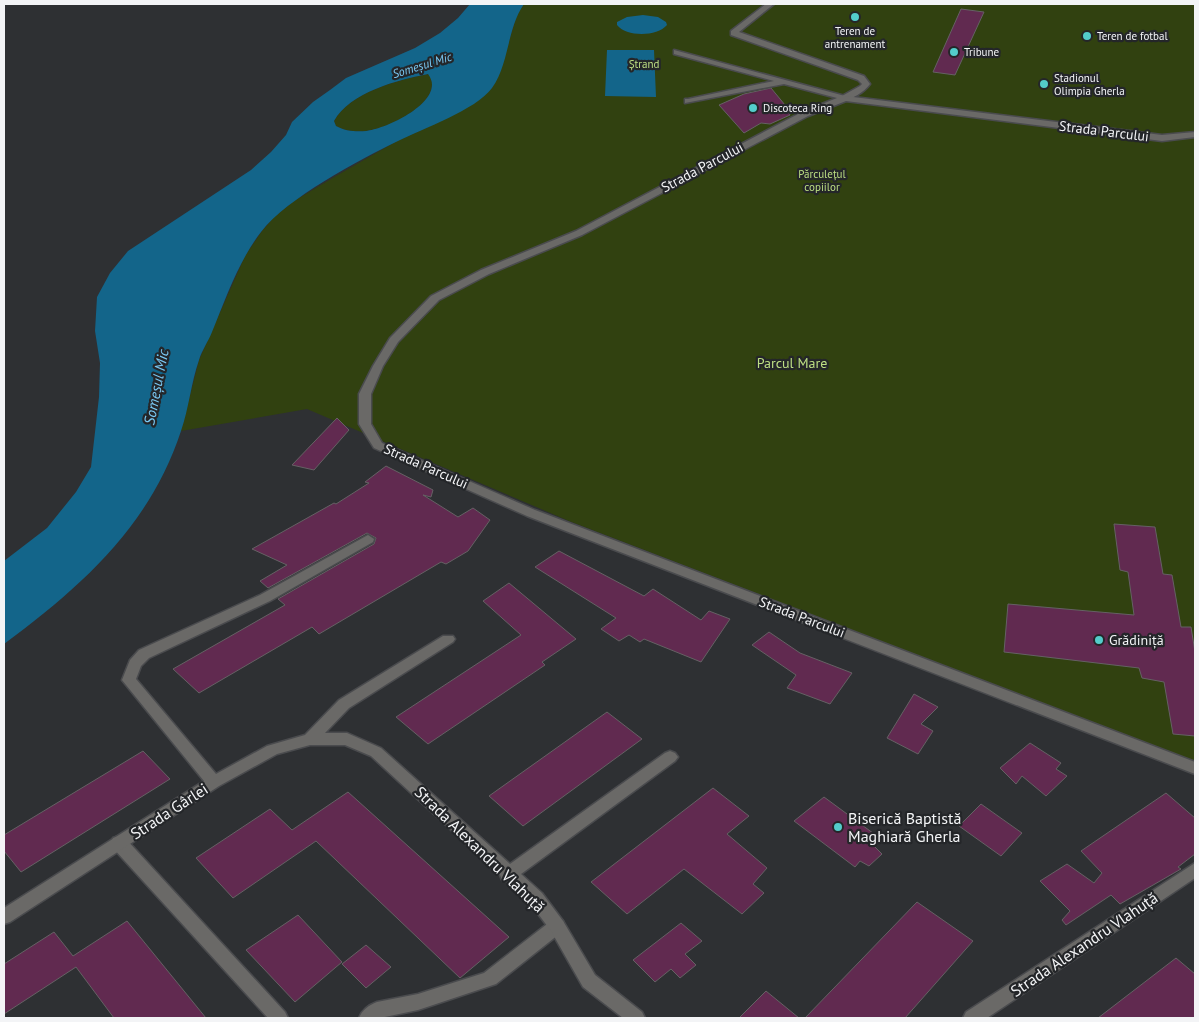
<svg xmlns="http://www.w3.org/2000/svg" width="1199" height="1022" font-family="'PT Sans',sans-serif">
	<rect width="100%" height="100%" fill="#2e3033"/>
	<!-- green -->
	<path fill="#314110" d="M524,4H1195V762L569,521L307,409L181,431L199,360L245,256L262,231L274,217L294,201L336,176L397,141L428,127L481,98L492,88L503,62L517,14Z
		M429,74C446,101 388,129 366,131C356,132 345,131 336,126L334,121C350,92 398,80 429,74Z"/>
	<!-- water -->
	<path fill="#13658a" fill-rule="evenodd" d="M470,4H524C507,28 509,65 492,88C476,110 422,129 398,141C359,160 287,198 261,232C238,262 226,298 212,332C208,342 202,350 199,360C191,383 189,408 181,431C150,526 81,587 4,644V561L47,528L76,492L91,467L99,397L100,363L95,331L97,297L110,273L128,251L251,170L271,152L286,135L292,122L313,102L330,90L346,78L415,48L440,33L458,18ZM428,74C448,100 387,129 366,131C356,132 345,131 336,126L334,121C350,92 398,80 428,74Z
		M643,15L658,17L666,22L667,25C657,37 626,37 617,25V22L627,17Z
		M607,50H654L656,97L605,96Z"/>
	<!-- building -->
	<path fill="#612a50" stroke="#656164" d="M961,9L984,12L955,75L933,72Z
		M771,88L785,105L790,115L770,124L761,123L744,133L719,105L744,94Z
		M337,418L349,430L314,470L292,465Z
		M386,466L433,490L431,497L423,495L458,517L473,508L490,520L468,551L446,564L441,562L319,634L312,627L199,693L173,669L285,605L278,599L374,544L376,538L367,533L268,588L260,581L287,565L252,549L334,503L336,504L369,483L365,482Z
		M1114,524L1155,527L1163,574L1172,575L1181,627H1191L1195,652V736L1173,734L1164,682L1142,678L1139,668L1004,652L1008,604L1134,615L1128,572L1120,570Z
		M559,551L644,596L653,589L701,620L709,611L730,619L701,662L644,639L640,642L629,635L619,641L601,629L616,618L535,567Z
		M509,583L576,639L542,662L545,665L428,744L396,717L521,635L483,601Z
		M769,632L800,653L852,673L830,704L787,688L796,675L752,645Z
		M914,694L938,707L921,724L933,731L918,754L887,738Z
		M607,712L642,739L523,826L489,796Z
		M1030,743L1061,763L1056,769L1067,776L1046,796L1022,776L1016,784L1000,768Z
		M143,751L170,779L21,872L4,851V835Z
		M713,788L749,816L727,834L767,868L753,884L764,893L742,914L684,869L627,914L591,882Z
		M348,792L509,937L460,978L316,841L233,898L196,858L270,809L292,830Z
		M1166,793L1195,818V854L1178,867L1181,869L1120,904L1111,895L1066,925L1062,920L1070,911L1040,881L1067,864L1094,883L1102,873L1081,851Z
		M824,797L881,839L874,846L882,854L869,866L860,861L855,867L794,821Z
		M981,804L1022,833L1001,856L959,826Z
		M917,902L973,941L905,1018H805Z
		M298,915L342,962L295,1002L246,950Z
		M127,921L206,1018H114L76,967L4,1014V964L54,932L73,956Z
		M681,923L702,941L685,954L696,965L680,978L671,969L655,982L633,960Z
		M366,945L391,967L366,988L342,964Z
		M1176,958L1195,974V1018H1098Z
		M766,991L799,1018H739Z"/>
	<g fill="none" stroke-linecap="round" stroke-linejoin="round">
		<!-- lane casing -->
		<g stroke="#4a4b4e" stroke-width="3">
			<path id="lane" d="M766,4H774L739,32L864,76L870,84C864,92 852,100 842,100V96L860,86L862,84L858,80L731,35V31Z
				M119,836L125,838L285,1012L288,1018H268L113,848L111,843L113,838Z
				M557,919L563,921L565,926L563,931L496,984L418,1010L380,1018H359C362,1010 369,1005 377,1002L418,994L484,973L551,921Z"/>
		</g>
		<!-- street casing -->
		<g stroke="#4a4b4e" stroke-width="3">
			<path id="street" d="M674,50L845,96L1162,135L1195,132V137L1162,141L846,101L808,116L582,235L489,274L439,300L398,342L383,366L371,394V424L382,443L535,510L1195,762V774L527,516L374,448L359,424V394L373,366L390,338L431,296L481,270L576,231L802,112L837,98L784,84L685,103V99H688L774,81L674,54Z
				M368,535L374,539L373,542L270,601L149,658L141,666L136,679L216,774L267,746L305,735L339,700L443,636H453L455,639L453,642L349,708L325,733H347L381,748L510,864L665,753L670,751L675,753L678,757L675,761L521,874L542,893L563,921L595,975L642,1012L645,1018H623L583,987L551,931L530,903L507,881L502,880L500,875L371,756L345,745H310L277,754L219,786L10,922L4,924V908L204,781L122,680L130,660L139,650L260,595Z
				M1195,863V878L987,1018H963L966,1012Z"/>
		</g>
		<!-- lane -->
		<use href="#lane" fill="#6a6967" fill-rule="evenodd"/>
		<!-- street -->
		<use href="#street" fill="#6a6967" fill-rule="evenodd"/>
	</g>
	<!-- markers -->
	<g fill="#53cdcb" stroke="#242629" stroke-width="2">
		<circle cx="855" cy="17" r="5"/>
		<circle cx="1087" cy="36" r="5"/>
		<circle cx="954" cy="52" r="5"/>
		<circle cx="1044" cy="84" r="5"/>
		<circle cx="753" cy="108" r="5"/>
		<circle cx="1099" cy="640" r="5"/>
		<circle cx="838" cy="827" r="5"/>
	</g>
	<g text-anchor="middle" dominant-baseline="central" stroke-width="4.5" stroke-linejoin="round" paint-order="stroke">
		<!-- far-poi labels -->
		<g font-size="11" fill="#f3f4f6" stroke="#242629" text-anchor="start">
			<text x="855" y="31" text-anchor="middle">Teren de<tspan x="855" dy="13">antrenament</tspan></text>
			<text x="1097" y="36">Teren de fotbal</text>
			<text x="964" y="52">Tribune</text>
			<text x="1054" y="78">Stadionul<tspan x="1054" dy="13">Olimpia Gherla</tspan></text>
			<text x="763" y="108">Discoteca Ring</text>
		</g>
		<!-- far-park labels -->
		<g font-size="11" fill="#bddf83" stroke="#242629">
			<text x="644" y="64">Ștrand</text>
			<text x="822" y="174">Părculețul<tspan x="822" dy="13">copiilor</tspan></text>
		</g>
		<!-- far-water labels -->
		<g font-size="12" font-style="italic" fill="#7bcaf5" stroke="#242629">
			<text transform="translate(422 65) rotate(-17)">Someșul Mic</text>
		</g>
		<!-- street labels -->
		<g font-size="14" fill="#f3f4f6" stroke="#242629">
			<text transform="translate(1104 131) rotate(7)">Strada Parcului</text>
			<text transform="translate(702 167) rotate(-28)">Strada Parcului</text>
			<text transform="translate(426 466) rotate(24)">Strada Parcului</text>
			<text transform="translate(802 617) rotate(21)">Strada Parcului</text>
		</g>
		<!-- park labels -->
		<g font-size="14" fill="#bddf83" stroke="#242629">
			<text x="792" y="363">Parcul Mare</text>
		</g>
		<!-- poi labels -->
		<g font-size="14" fill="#f3f4f6" stroke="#242629" text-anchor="start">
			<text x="1109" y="640">Grădiniță</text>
		</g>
		<!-- water labels -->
		<g font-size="15" font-style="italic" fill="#7bcaf5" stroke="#242629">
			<text transform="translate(156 387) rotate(-79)">Someșul Mic</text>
		</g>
		<!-- near-street labels -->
		<g font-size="16" fill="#f3f4f6" stroke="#242629">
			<text transform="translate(169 811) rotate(-33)">Strada Gârlei</text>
			<text transform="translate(480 849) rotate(44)">Strada Alexandru Vlahuță</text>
			<text transform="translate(1084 944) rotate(-34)">Strada Alexandru Vlahuță</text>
		</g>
		<!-- near-poi labels -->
		<g font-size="16" fill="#f3f4f6" stroke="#242629" text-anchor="start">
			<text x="848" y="818">Biserică Baptistă<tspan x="848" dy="18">Maghiară Gherla</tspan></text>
		</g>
	</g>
	<!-- border -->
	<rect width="1199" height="1022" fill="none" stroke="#f3f4f6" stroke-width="10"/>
</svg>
